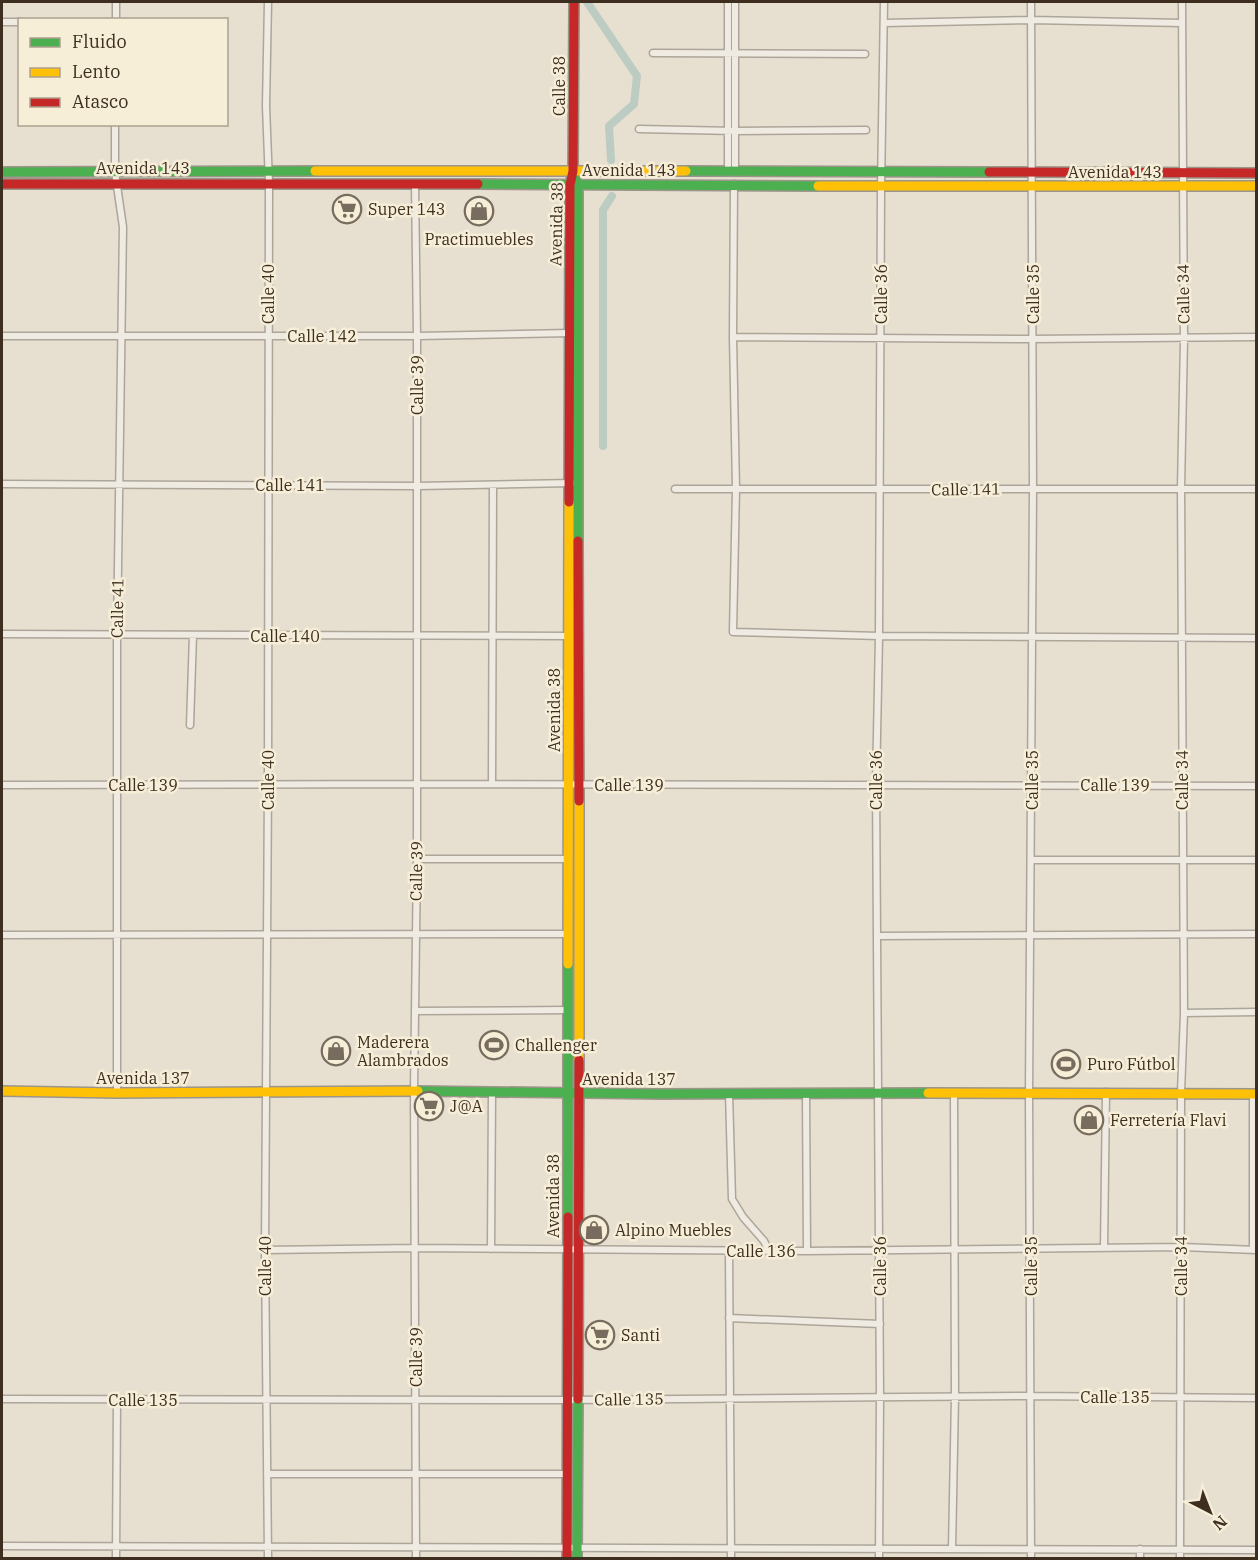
<svg xmlns="http://www.w3.org/2000/svg" width="1258" height="1560" font-family="'IBM Plex Serif',serif">
	<rect width="100%" height="100%" fill="#e7e0d1"/>
	<g fill="none" stroke-linecap="round" stroke-linejoin="round">
		<!-- canal -->
		<path stroke="#bcccc2" stroke-width="8" d="M587,2L637,76L634,104L609,126L611,160
			M603,446V210L612,196"/>
		<!-- street casing -->
		<g stroke="#ada599" stroke-width="9">
			<path id="street" d="M116,20V2
				M2,22H20
				M884,23L1031,20L1182,23
				M653,53L865,54
				M115,124V172L123,227L117,635V1093
				M639,129L735,131L866,130
				M728,172V2
				M735,172V2
				M415,184L417,336V859L414,1091L416,1558
				M734,184L733,337L736,489L733,632L879,636L1256,638
				M2,336H417L570,333
				M733,337L1032,339L1256,337
				M2,484L417,486L572,483
				M675,489H1256
				M2,634L569,636
				M190,725L193,635
				M492,784L493,486
				M2,785L416,784L1256,786
				M417,859H569
				M1031,860H1256
				M2,935L569,934
				M878,936L1256,934
				M415,1011L569,1010
				M1184,1013L1256,1012
				M729,1093L732,1199L743,1217L764,1241L767,1247L766,1251
				M806,1094L807,1251
				M1253,1094V1250
				M1104,1248L1106,1092
				M491,1249L492,1092
				M265,1250L416,1248L807,1251L1182,1247L1256,1250
				M729,1251L731,1558
				M729,1318L880,1324
				M2,1399L569,1400L1030,1396L1256,1398
				M267,1474H568
				M2,1546L1256,1550
				M952,1549L955,1397L954,1093
				M116,1558L117,1400
				M268,1558L265,1250L268,785L269,183L266,106L268,2
				M879,1558L880,1397L876,785L879,636L881,188L884,2
				M1031,1558L1029,1093L1033,488L1031,2
				M1140,1558V1549
				M1180,1558L1181,1093L1184,1013L1181,488L1184,339L1182,2"/>
		</g>
		<!-- fast casing -->
		<g stroke="#9c958a" stroke-width="12">
			<path id="fast" d="M573,171L578,185V541
				M686,171L989,172
				M2,172L315,171
				M478,184L818,186
				M418,1091L661,1094L928,1093
				M568,1217V964
				M577,1558L578,1399"/>
		</g>
		<!-- slow casing -->
		<g stroke="#9c958a" stroke-width="12">
			<path id="slow" d="M315,171H686
				M818,186H1256
				M579,801V1060
				M568,964L569,502
				M2,1091L117,1093L418,1091
				M928,1093L1256,1094"/>
		</g>
		<!-- jam casing -->
		<g stroke="#9c958a" stroke-width="12">
			<path id="jam" d="M989,172L1256,173
				M2,184H478
				M569,502L570,185L573,171L574,2
				M578,541L579,801
				M578,1399L579,1060
				M567,1558L568,1217"/>
		</g>
		<!-- street -->
		<use href="#street" stroke="#efebe3" stroke-width="6"/>
		<!-- fast -->
		<use href="#fast" stroke="#4caf50" stroke-width="9"/>
		<!-- slow -->
		<use href="#slow" stroke="#ffc107" stroke-width="9"/>
		<!-- jam -->
		<use href="#jam" stroke="#c62828" stroke-width="9"/>
	</g>
	<!-- icons -->
	<defs>
		<g id="supermarket-ring" transform="scale(1.5)"><circle r="9.5" fill="#f7eed8" stroke="#786c5e" stroke-width="1.5"/><path d="M-6-5.5h2.5l.6 2H6L4.5 2H-2.5L-4.4-4H-6ZM-1.5 3.2a1.3 1.3 0 1 0 .1 0ZM3 3.2a1.3 1.3 0 1 0 .1 0Z" fill="#786c5e"/></g>
		<g id="shop-ring" transform="scale(1.5)"><circle r="9.5" fill="#f7eed8" stroke="#786c5e" stroke-width="1.5"/><path d="M-5-2.5h2.3a2.7 3.5 0 0 1 5.4 0H5L5.5 6h-11ZM-1.5-2.5h3a1.5 2.3 0 0 0-3 0Z" fill="#786c5e"/></g>
		<g id="stadium-ring" transform="scale(1.5)"><circle r="9.5" fill="#f7eed8" stroke="#786c5e" stroke-width="1.5"/><path d="M0-5a6.5 5 0 1 0 0 10a6.5 5 0 1 0 0-10ZM-3.5-1.8h7v3.6h-7Z" fill="#786c5e"/></g>
	</defs>
	<g fill-rule="evenodd">
		<use href="#supermarket-ring" x="347" y="209"/>
		<use href="#shop-ring" x="479" y="211"/>
		<use href="#stadium-ring" x="494" y="1045"/>
		<use href="#shop-ring" x="336" y="1051"/>
		<use href="#stadium-ring" x="1066" y="1064"/>
		<use href="#supermarket-ring" x="429" y="1106"/>
		<use href="#shop-ring" x="1089" y="1120"/>
		<use href="#shop-ring" x="594" y="1230"/>
		<use href="#supermarket-ring" x="600" y="1335"/>
	</g>
	<g text-anchor="middle" dominant-baseline="central" stroke-width="5" stroke-linejoin="round" paint-order="stroke">
		<!-- street labels -->
		<g font-size="16" fill="#3d2e20" stroke="#f7eed8">
			<text transform="translate(559 86) rotate(-90)">Calle 38</text>
			<text x="143" y="168">Avenida 143</text>
			<text x="629" y="170">Avenida 143</text>
			<text x="1115" y="172">Avenida 143</text>
			<text transform="translate(556 224) rotate(-89)">Avenida 38</text>
			<text transform="translate(268 294) rotate(-90)">Calle 40</text>
			<text transform="translate(881 294) rotate(-90)">Calle 36</text>
			<text transform="translate(1033 294) rotate(-90)">Calle 35</text>
			<text transform="translate(1183 294) rotate(-91)">Calle 34</text>
			<text x="322" y="336">Calle 142</text>
			<text transform="translate(417 385) rotate(-90)">Calle 39</text>
			<text x="290" y="485">Calle 141</text>
			<text transform="translate(966 489) rotate(-1)">Calle 141</text>
			<text transform="translate(117 608) rotate(-89)">Calle 41</text>
			<text x="285" y="636">Calle 140</text>
			<text transform="translate(554 710) rotate(-90)">Avenida 38</text>
			<text transform="translate(268 780) rotate(-90)">Calle 40</text>
			<text transform="translate(876 780) rotate(-90)">Calle 36</text>
			<text transform="translate(1032 780) rotate(-90)">Calle 35</text>
			<text transform="translate(1182 780) rotate(-90)">Calle 34</text>
			<text x="143" y="785">Calle 139</text>
			<text x="629" y="785">Calle 139</text>
			<text x="1115" y="785">Calle 139</text>
			<text transform="translate(416 871) rotate(-89)">Calle 39</text>
			<text x="143" y="1078">Avenida 137</text>
			<text x="629" y="1079">Avenida 137</text>
			<text transform="translate(553 1196) rotate(-90)">Avenida 38</text>
			<text x="761" y="1251">Calle 136</text>
			<text transform="translate(265 1266) rotate(-90)">Calle 40</text>
			<text transform="translate(880 1266) rotate(-90)">Calle 36</text>
			<text transform="translate(1031 1266) rotate(-90)">Calle 35</text>
			<text transform="translate(1181 1266) rotate(-90)">Calle 34</text>
			<text transform="translate(416 1357) rotate(-90)">Calle 39</text>
			<text x="1115" y="1397">Calle 135</text>
			<text transform="translate(629 1399) rotate(-1)">Calle 135</text>
			<text x="143" y="1400">Calle 135</text>
		</g>
		<!-- poi labels -->
		<g font-size="16" fill="#3d2e20" stroke="#f7eed8" text-anchor="start">
			<text x="368" y="209">Super 143</text>
			<text x="479" y="239" text-anchor="middle">Practimuebles</text>
			<text x="357" y="1042">Maderera<tspan x="357" dy="18">Alambrados</tspan></text>
			<text x="515" y="1045">Challenger</text>
			<text x="1087" y="1064">Puro Fútbol</text>
			<text x="450" y="1106">J@A</text>
			<text x="1110" y="1120">Ferretería Flavi</text>
			<text x="615" y="1230">Alpino Muebles</text>
			<text x="621" y="1335">Santi</text>
		</g>
	</g>
	<!-- border -->
	<rect width="1258" height="1560" fill="none" stroke="#3d2e20" stroke-width="6"/>
	<!-- legend -->
	<rect x="18" y="18" width="210" height="108" fill="#f7eed8" stroke="#ada18e" stroke-width="1.5"/>
	<rect x="30" y="38" width="30" height="9" fill="#4caf50" stroke="#ada18e" stroke-width="1.5"/>
	<text x="72" y="48" font-size="18" fill="#3d2e20">Fluido</text>
	<rect x="30" y="68" width="30" height="9" fill="#ffc107" stroke="#ada18e" stroke-width="1.5"/>
	<text x="72" y="78" font-size="18" fill="#3d2e20">Lento</text>
	<rect x="30" y="98" width="30" height="9" fill="#c62828" stroke="#ada18e" stroke-width="1.5"/>
	<text x="72" y="108" font-size="18" fill="#3d2e20">Atasco</text>
	<!-- north arrow -->
	<g transform="translate(1210 1512) rotate(138)" stroke="#f7eed8" stroke-width="4.5" paint-order="stroke">
	<path d="M0-4.5L10 22L0 15L-10 22Z" fill="#3d2e20"/>
	<text y="-9" font-size="16" font-weight="bold" text-anchor="middle" fill="#3d2e20">N</text>
	</g>
</svg>
